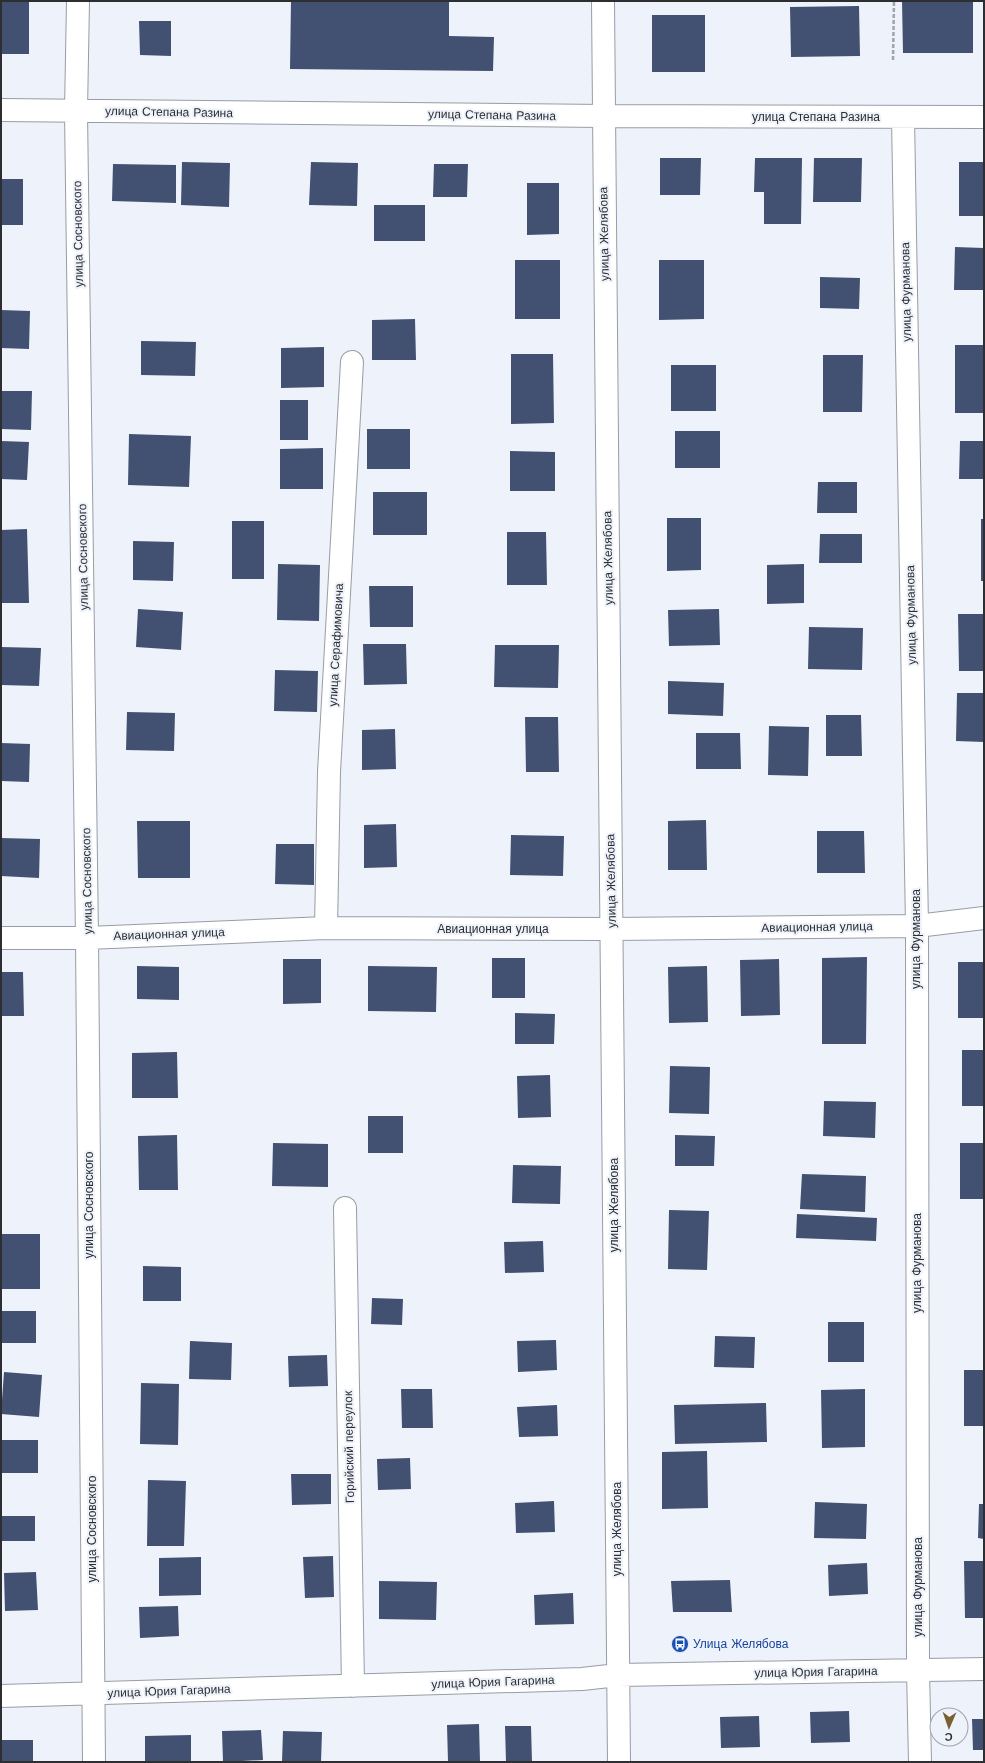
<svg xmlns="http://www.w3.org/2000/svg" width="985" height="1763" font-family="'Work Sans',sans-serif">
	<rect width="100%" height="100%" fill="#eef2fb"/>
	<!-- building -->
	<path fill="#425072" d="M1,1H29V54H1Z
		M291,1H449V36L494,37L493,71L290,69Z
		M902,1H973V53H903Z
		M859,6L860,56L791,57L790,7Z
		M652,15H705V72H652Z
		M139,21H171V56L140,55Z
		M660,158H701L700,195H660Z
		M755,158H802L801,224H764V192H754Z
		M814,158H862L861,202H813Z
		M182,162L230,163L229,207L181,205Z
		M311,162L358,163L357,206L309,205Z
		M959,162H984V216H959Z
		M113,164L176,165V203L112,201Z
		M434,164H468L467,197H433Z
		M1,179H23V225H1Z
		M527,183H559V234L527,235Z
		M374,205H425V241H374Z
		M955,247L984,248V290H954Z
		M515,260H560V319H515Z
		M659,260H704V319L659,320Z
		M820,277L860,278L859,309L820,308Z
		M1,310L30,311L29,349L1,348Z
		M415,319L416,360H372V320Z
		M141,341L196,342L195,376L141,375Z
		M955,345H984V413H955Z
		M324,347V387L281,388V348Z
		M511,354H553L554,423L511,424Z
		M823,355H863L862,412H823Z
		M671,365H716V411H671Z
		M1,391H32L31,430L1,429Z
		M280,400H308V440H280Z
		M367,429H410V469H367Z
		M675,431H720V468H675Z
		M129,434L191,436L189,487L128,485Z
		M1,441L29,442L27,480L1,479Z
		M960,441H984V479H959Z
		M323,448V489H280V449Z
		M510,451L555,452V491H510Z
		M818,482H857V513H817Z
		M373,492H427V535H373Z
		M667,518H701V570L667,571Z
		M981,519H984V581H981Z
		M232,521H264V579H232Z
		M27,529L29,603H1V530Z
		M507,532H546L547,585H507Z
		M820,534H862V563H819Z
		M133,541L174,542L173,581L133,580Z
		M278,564L320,565L319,621L277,620Z
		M804,564V603L767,604V565Z
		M369,586H413V627H370Z
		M138,609L183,612L181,650L136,647Z
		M719,609L720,645L669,646L668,610Z
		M958,614H984V671H959Z
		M809,627L863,628L862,670L808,669Z
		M363,644H406L407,684L364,685Z
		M495,645H559L558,688L494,687Z
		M1,647L41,648L39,686L1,685Z
		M275,670L318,671L317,712L274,711Z
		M668,681L724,683L723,716L668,714Z
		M957,693H984V742L956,741Z
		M127,712L175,713L174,751L126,750Z
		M826,715H861L862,756H826Z
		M525,717H558L559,772H526Z
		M769,726L809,727L808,776L768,775Z
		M395,729L396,769L362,770V730Z
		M696,733H740L741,769H696Z
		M1,743L30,744L29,782L1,781Z
		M706,820L707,870H668V821Z
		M137,821H190V878H138Z
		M396,824L397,867L364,868V825Z
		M817,831H864L865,873H817Z
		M511,835L564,836L563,876L510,875Z
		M1,838L40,839L39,878L1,876Z
		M276,844H314V885L275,884Z
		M867,957L866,1044H822V958Z
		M492,958H525V998H492Z
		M283,959H321V1003L283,1004Z
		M779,959L780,1015L741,1016L740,960Z
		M958,962H984V1018H958Z
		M137,966L179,967V1000L137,999Z
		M368,966L437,967L436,1012L368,1011Z
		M707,966L708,1022L669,1023L668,967Z
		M1,972H23L24,1016H1Z
		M515,1013L555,1014L554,1044H515Z
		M962,1050H984V1106H962Z
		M177,1052L178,1098H132V1053Z
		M670,1066L710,1067L709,1114L669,1113Z
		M550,1075L551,1117L518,1118L517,1076Z
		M824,1101L876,1102L875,1138L823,1136Z
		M368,1116H403V1153H368Z
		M177,1135L178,1190H139L138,1136Z
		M675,1135L715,1136L714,1166H675Z
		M273,1143L328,1144V1187L272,1186Z
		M960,1143H984V1199H960Z
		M513,1165L561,1166L560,1204L512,1203Z
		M802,1174L866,1176L865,1212L800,1209Z
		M669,1210L709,1211L707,1270L668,1269Z
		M797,1214L877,1218L876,1241L796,1238Z
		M1,1234H40V1289H1Z
		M543,1241L544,1272L505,1273L504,1242Z
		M143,1266L181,1267V1301H143Z
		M372,1298L403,1299L402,1325L371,1324Z
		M1,1311H36V1343H1Z
		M828,1322H864V1362H828Z
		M715,1336L755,1337L754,1368L714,1367Z
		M556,1340L557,1370L518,1372L517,1341Z
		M190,1341L232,1343L231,1380L189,1379Z
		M327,1355L328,1386L289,1387L288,1356Z
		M964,1370H984V1426H964Z
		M4,1372L42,1375L39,1417L1,1414Z
		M141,1383L179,1384L178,1445L140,1444Z
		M401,1389H432L433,1428H402Z
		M865,1389V1447L822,1448L821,1390Z
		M766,1403L767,1442L675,1444L674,1405Z
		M557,1405L558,1436L519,1437L517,1407Z
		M1,1440H38V1473H1Z
		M707,1451L708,1508L662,1509V1452Z
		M410,1458L411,1489L378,1490L377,1459Z
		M291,1474H331V1504L292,1505Z
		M148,1480L186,1481L184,1546H147Z
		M554,1501L555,1532L516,1533L515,1503Z
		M815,1502L867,1504L866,1539L814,1538Z
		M979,1504H984V1539L978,1538Z
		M1,1516H35V1541H1Z
		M333,1556L334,1597L305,1598L303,1557Z
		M201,1557V1595L159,1596V1558Z
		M964,1561H984V1618H965Z
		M867,1563L868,1594L829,1596L828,1565Z
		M36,1572L38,1610L5,1611L4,1573Z
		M730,1580L732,1612H673L671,1581Z
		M379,1581L437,1582L436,1620L379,1619Z
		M573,1593L574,1624L535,1625L534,1595Z
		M178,1606L179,1636L140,1638L139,1607Z
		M849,1711L850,1742L811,1743L810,1712Z
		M759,1716L760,1747L721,1748L720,1717Z
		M972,1719H984V1750H973Z
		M479,1724L480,1762H448L447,1725Z
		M505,1726H531L532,1762H506Z
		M261,1730L263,1760L223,1762L222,1731Z
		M283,1731L322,1732L321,1762H282Z
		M191,1735V1762H145V1736Z
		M1,1740H33V1762H1Z"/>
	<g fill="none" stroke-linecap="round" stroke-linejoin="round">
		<!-- minor casing -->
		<g stroke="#989ca4" stroke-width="24">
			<path id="minor" d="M78,1L76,111L87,938L94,1762
				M603,1L619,1762
				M1,110L603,116L984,117
				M903,117L917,926L918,1670L920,1762
				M326,928L329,772L352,362
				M1,938H87L326,928L612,929L917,926L984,918
				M345,1208L353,1686
				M1,1696L582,1679L618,1675L984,1669"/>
		</g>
		<!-- path -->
		<path stroke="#a1a4ab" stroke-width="2.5" stroke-dasharray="4 2" stroke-linecap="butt" d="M893,60L894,1"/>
		<!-- minor -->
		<use href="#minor" stroke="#fff" stroke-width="22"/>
	</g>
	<!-- icons -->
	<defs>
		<g id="bus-disc" transform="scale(0.9)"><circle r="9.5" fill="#1a4fb4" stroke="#eef2fb"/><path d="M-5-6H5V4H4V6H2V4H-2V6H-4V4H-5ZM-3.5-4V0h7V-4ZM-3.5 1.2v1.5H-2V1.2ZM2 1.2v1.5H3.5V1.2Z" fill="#fff"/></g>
	</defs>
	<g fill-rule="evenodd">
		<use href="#bus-disc" x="680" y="1644"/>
	</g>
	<g text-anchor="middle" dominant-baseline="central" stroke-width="4" stroke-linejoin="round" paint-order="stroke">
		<!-- street labels -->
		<g font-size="12" fill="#2c2e31" stroke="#eef2fb">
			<text transform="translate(169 112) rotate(1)">улица Степана Разина</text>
			<text transform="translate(492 115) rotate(1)">улица Степана Разина</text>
			<text x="816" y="117">улица Степана Разина</text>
			<text transform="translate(78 234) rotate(-91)">улица Сосновского</text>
			<text transform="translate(604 234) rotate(-91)">улица Желябова</text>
			<text transform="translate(906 292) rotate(-91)">улица Фурманова</text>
			<text transform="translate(83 557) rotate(-91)">улица Сосновского</text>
			<text transform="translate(608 558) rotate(-91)">улица Желябова</text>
			<text transform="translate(911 615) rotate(-91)">улица Фурманова</text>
			<text transform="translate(336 645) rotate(-87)">улица Серафимовича</text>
			<text transform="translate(87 881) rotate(-91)">улица Сосновского</text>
			<text transform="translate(611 881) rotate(-91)">улица Желябова</text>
			<text transform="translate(817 927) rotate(-1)">Авиационная улица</text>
			<text x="493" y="929">Авиационная улица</text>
			<text transform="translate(169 934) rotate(-2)">Авиационная улица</text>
			<text transform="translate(916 939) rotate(-90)">улица Фурманова</text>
			<text transform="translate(89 1205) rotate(-90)">улица Сосновского</text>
			<text transform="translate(614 1205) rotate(-90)">улица Желябова</text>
			<text transform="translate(917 1263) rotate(-90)">улица Фурманова</text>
			<text transform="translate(349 1447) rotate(-91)">Горийский переулок</text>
			<text transform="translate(92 1529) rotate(-90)">улица Сосновского</text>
			<text transform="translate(617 1529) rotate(-90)">улица Желябова</text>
			<text transform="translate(918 1587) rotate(-90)">улица Фурманова</text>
			<text transform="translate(816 1672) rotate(-1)">улица Юрия Гагарина</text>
			<text transform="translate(493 1682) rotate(-2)">улица Юрия Гагарина</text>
			<text transform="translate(169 1691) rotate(-2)">улица Юрия Гагарина</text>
		</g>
		<!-- transit labels -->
		<g font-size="12" fill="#164399" stroke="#eef2fb" text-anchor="start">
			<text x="693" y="1644">Улица Желябова</text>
		</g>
	</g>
	<!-- border -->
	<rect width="985" height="1763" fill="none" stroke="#2c2e31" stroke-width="4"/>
	<!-- north arrow -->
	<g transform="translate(949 1727) rotate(182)"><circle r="19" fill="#eef2fb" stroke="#a0a4aa"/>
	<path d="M0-3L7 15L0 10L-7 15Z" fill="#796131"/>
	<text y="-6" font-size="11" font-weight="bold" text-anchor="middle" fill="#2c2e31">С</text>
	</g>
</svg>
